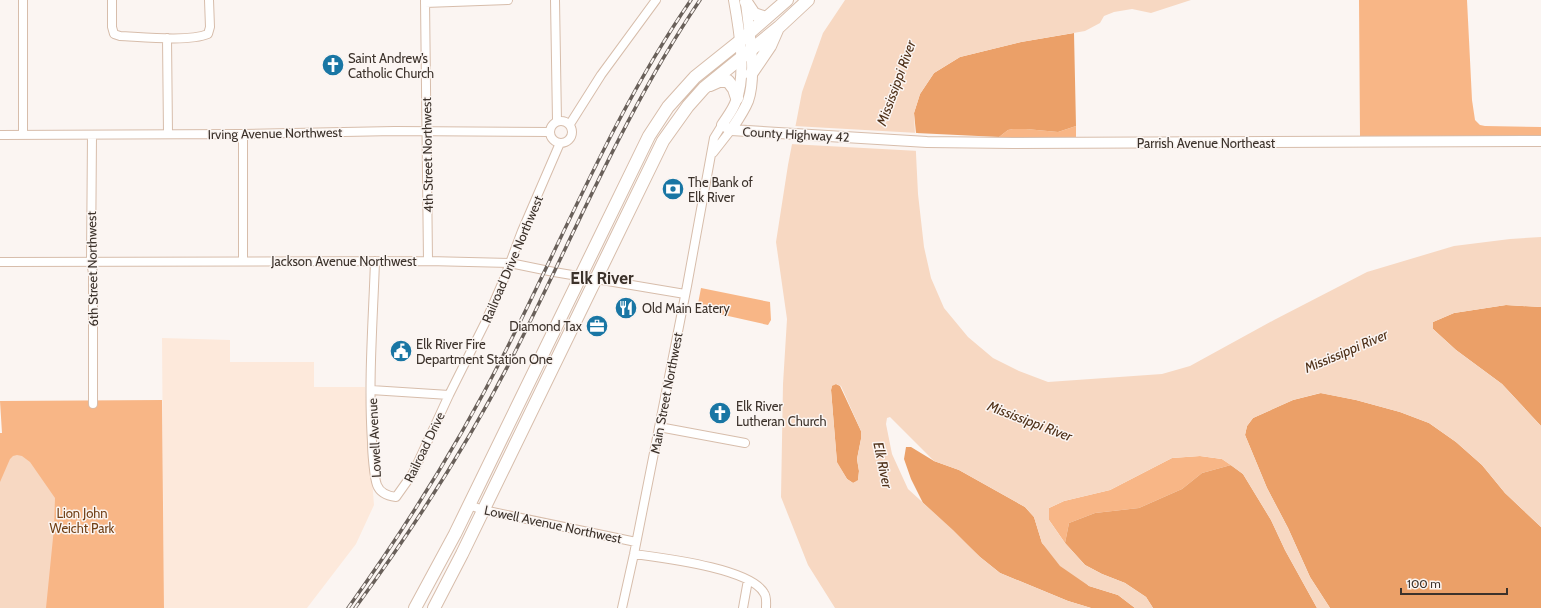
<svg xmlns="http://www.w3.org/2000/svg" width="1541" height="608" font-family="Cabin,sans-serif">
	<rect width="100%" height="100%" fill="#fbf5f2"/>
	<!-- built -->
	<path fill="#fde9db" d="M162,338L230,340V362H314V387H365L374,505L356,544L307,608H164Z"/>
	<!-- green -->
	<path fill="#f8b686" d="M1359,0H1467L1472,100L1475,120L1480,125L1485,126L1541,127V136L1360,137Z
		M1076,126V137H999L1008,130L1013,129H1026L1058,132Z
		M701,288L770,302L771,320L768,325L697,309Z
		M162,400L164,608H0V433H2L0,401Z
		M1200,456L1222,459L1231,465L1202,473L1182,489L1139,508L1095,513L1069,523L1065,543L1049,520V508L1064,501L1110,490L1172,458Z"/>
	<!-- forest -->
	<path fill="#eba068" d="M1074,33L1076,126L1058,132L1026,129H1013L1008,130L999,137L916,133L914,113L920,94L934,73L960,57L1021,42Z
		M1506,305L1541,307V426L1502,384L1456,350L1433,329V322L1454,313Z
		M836,384L840,386L861,431V439L857,459L859,471L858,481L853,483L847,479L837,463L831,390L832,385Z
		M1321,393L1356,400L1400,412L1429,423L1456,442L1482,465L1505,493L1541,527V608H1330L1310,577L1288,528L1267,488L1245,435L1247,426L1253,418L1293,400Z
		M906,447H911L934,461L959,470L1025,507L1034,517L1042,543L1089,586L1118,595L1135,608H1091L1068,601L1000,573L980,557L923,503L911,479L904,459Z
		M1231,465L1243,474L1271,520L1285,550L1317,608H1153L1146,597L1125,583L1102,574L1085,565L1065,543L1069,523L1095,513L1139,508L1182,489L1202,473Z"/>
	<!-- water -->
	<path fill="#f7d8c2" fill-rule="evenodd" d="M845,0H1191L1151,13L1132,9L1114,12L1104,16L1100,23L1085,31L1021,42L960,57L934,73L920,94L914,113L918,194L924,247L931,278L944,308L968,337L993,358L1019,371L1048,382L1162,374L1190,366L1274,320L1367,272L1454,246L1510,239L1541,237V307L1506,305L1454,313L1433,322V329L1456,350L1502,384L1541,426V527L1505,493L1482,465L1456,442L1429,423L1400,412L1356,400L1320,393L1293,400L1253,418L1247,426L1245,435L1267,488L1288,528L1310,577L1330,608H1317L1285,550L1271,520L1243,474L1222,459L1200,456L1172,458L1110,490L1064,501L1049,508V520L1065,543L1085,565L1102,574L1125,583L1146,597L1153,608H1135L1118,595L1089,586L1060,566L1042,543L1034,517L1025,507L959,470L934,461L890,417L887,418L886,424L892,454L908,489L953,530L980,557L1000,573L1068,601L1091,608H835L808,565L781,497L783,384L787,319L776,242L788,165L802,92L823,33ZM836,384L841,386L861,431V439L857,459L859,471L858,480L853,483L847,479L837,462L831,390L832,386Z
		M17,455L22,456L30,462L55,498L54,528L46,608H0V482L10,459L13,456Z"/>
	<!-- pier -->
	<path fill="#fbf5f2" d="M794,126L918,133L919,151L790,144Z"/>
	<g fill="none" stroke-linecap="round" stroke-linejoin="round">
		<!-- minor casing -->
		<g stroke="#d7bdab" stroke-width="10">
			<path id="minor" d="M23,0V135
				M112,0V27L114,34L120,36C142,37 189,42 208,34L210,27L209,0
				M425,0L428,261
				M555,0L557,121
				M425,3L508,0
				M167,38L168,134
				M550 132a11 11 0 1 1 22 0a11 11 0 1 1-22 0Z
				M570,124L601,75L656,0
				M243,134V261
				M0,135L243,134L395,131L550,132
				M92,135L91,262L93,273V404
				M713,153L731,130
				M375,261C373,321 368,382 372,442C372,451 374,477 377,485C380,493 388,496 396,497L413,473L449,395L485,323L504,279L522,231L560,143
				M0,262L428,261L510,263L554,272L685,294
				M371,390L449,395
				M659,427L745,443
				M469,505L483,510L636,542
				M634,554C662,558 750,568 764,593C767,597 766,603 766,608
				M622,608L634,554L687,286L714,138L722,125
				M743,608L748,580"/>
		</g>
		<!-- major casing -->
		<g stroke="#d7bdab" stroke-width="12">
			<path id="major" d="M734,0C739,28 747,74 736,101C733,110 727,117 722,125L731,130L927,142L1013,143L1541,141
				M731,130C737,121 744,111 748,101C757,76 749,29 746,3"/>
		</g>
		<!-- highway casing -->
		<g stroke="#d7bdab" stroke-width="14">
			<path id="highway" d="M746,2L754,14L766,18
				M751,74L770,46L777,30
				M710,85L719,81H728L734,89L737,98
				M415,608L455,534L649,136L668,107L695,77L740,41L787,0
				M434,608L462,554L663,141L688,106L704,88L779,27L808,0"/>
		</g>
		<!-- minor -->
		<use href="#minor" stroke="#fff" stroke-width="8"/>
		<!-- major -->
		<use href="#major" stroke="#fff" stroke-width="10"/>
		<!-- highway -->
		<use href="#highway" stroke="#fff" stroke-width="12"/>
		<!-- rail casing -->
		<g stroke="#69605a" stroke-width="3.5">
			<path id="rail" d="M348,608C406,527 459,443 504,354C565,234 614,112 691,0
				M355,608C413,529 467,446 512,358C573,238 624,112 700,0"/>
		</g>
		<!-- rail -->
		<use href="#rail" stroke="#fbf5f2" stroke-width="2" stroke-dasharray="6" stroke-linecap="butt"/>
	</g>
	<!-- icons -->
	<defs>
		<g id="church-disc" transform="scale(1.15)"><circle r="9.5" fill="#1976a4" stroke="#fbf5f2"/><path d="M-1.2-6h2.4v3.5h3.3v2.4h-3.3V6h-2.4V-.1h-3.3v-2.4h3.3Z" fill="#fff"/></g>
		<g id="bank-disc" transform="scale(1.15)"><circle r="9.5" fill="#1976a4" stroke="#fbf5f2"/><path d="M-6-4H6V4H-6ZM0-2.3a2.3 2.3 0 1 0 0 4.6a2.3 2.3 0 1 0 0-4.6Z" fill="#fff"/></g>
		<g id="restaurant-disc" transform="scale(1.15)"><circle r="9.5" fill="#1976a4" stroke="#fbf5f2"/><path d="M-5-6h1v4h1v-4h1v4h1v-4h1v5L-1.5 .5V6h-2V.5L-5-1ZM5-6V6H3V1.5H1.5Q1.5-4 5-6Z" fill="#fff"/></g>
		<g id="office-disc" transform="scale(1.15)"><circle r="9.5" fill="#1976a4" stroke="#fbf5f2"/><path d="M-6-3h4V-5.5h4V-3h4V5H-6ZM-1-4.5V-3h2v-1.5ZM-6 0V1H6V0Z" fill="#fff"/></g>
		<g id="civic-disc" transform="scale(1.15)"><circle r="9.5" fill="#1976a4" stroke="#fbf5f2"/><path d="M-.6-6.5H3V-4.5H.6V-3L4-1V1h2V6H-6V1h2V-1L-.6-3ZM-1.2 2.5V6h2.4V2.5Z" fill="#fff"/></g>
	</defs>
	<g fill-rule="evenodd">
		<use href="#church-disc" x="333" y="65"/>
		<use href="#bank-disc" x="673" y="189"/>
		<use href="#restaurant-disc" x="626" y="308"/>
		<use href="#office-disc" x="597" y="326"/>
		<use href="#civic-disc" x="401" y="351"/>
		<use href="#church-disc" x="720" y="413"/>
	</g>
	<g text-anchor="middle" dominant-baseline="central" stroke-width="3" stroke-linejoin="round" paint-order="stroke">
		<!-- poi labels -->
		<g font-size="13" fill="#3c322b" stroke="#fbf5f2" text-anchor="start">
			<text x="348" y="58">Saint Andrew’s<tspan x="348" dy="15">Catholic Church</tspan></text>
			<text x="688" y="182">The Bank of<tspan x="688" dy="15">Elk River</tspan></text>
			<text x="642" y="308">Old Main Eatery</text>
			<text x="582" y="326" text-anchor="end">Diamond Tax</text>
			<text x="416" y="344">Elk River Fire<tspan x="416" dy="15">Department Station One</tspan></text>
			<text x="736" y="406">Elk River<tspan x="736" dy="15">Lutheran Church</tspan></text>
		</g>
		<!-- street labels -->
		<g font-size="13" fill="#3c322b" stroke="#fbf5f2">
			<text transform="translate(275 133) rotate(-1)">Irving Avenue Northwest</text>
			<text transform="translate(796 134) rotate(3)">County Highway 42</text>
			<text x="1206" y="143">Parrish Avenue Northeast</text>
			<text transform="translate(427 155) rotate(-91)">4th Street Northwest</text>
			<text transform="translate(512 259) rotate(-67)">Railroad Drive Northwest</text>
			<text x="344" y="261">Jackson Avenue Northwest</text>
			<text transform="translate(92 269) rotate(-91)">6th Street Northwest</text>
			<text transform="translate(666 393) rotate(-79)">Main Street Northwest</text>
			<text transform="translate(374 438) rotate(-93)">Lowell Avenue</text>
			<text transform="translate(424 447) rotate(-64)">Railroad Drive</text>
			<text transform="translate(553 524) rotate(12)">Lowell Avenue Northwest</text>
		</g>
		<!-- park labels -->
		<g font-size="13" fill="#714016" stroke="#fbf5f2">
			<text x="82" y="513">Lion John<tspan x="82" dy="15">Weicht Park</tspan></text>
		</g>
		<!-- water labels -->
		<g font-size="14" font-style="italic" fill="#4f3119" stroke="#fbf5f2">
			<text transform="translate(896 83) rotate(-70)">Mississippi River</text>
			<text transform="translate(1346 351) rotate(-23)">Mississippi River</text>
			<text transform="translate(1030 421) rotate(21)">Mississippi River</text>
			<text transform="translate(883 465) rotate(78)">Elk River</text>
		</g>
		<!-- district labels -->
		<g font-size="17" font-weight="bold" fill="#3c322b" stroke="#fbf5f2">
			<text x="602" y="278">Elk River</text>
		</g>
	</g>
	<!-- scale -->
	<path d="M1401 588v6h106v-6" fill="none" stroke="#3c322b" stroke-width="2"/>
	<text x="1407" y="588" font-size="12" fill="#3c322b" stroke="#fbf5f2" stroke-width="3" paint-order="stroke">100 m</text>
</svg>
